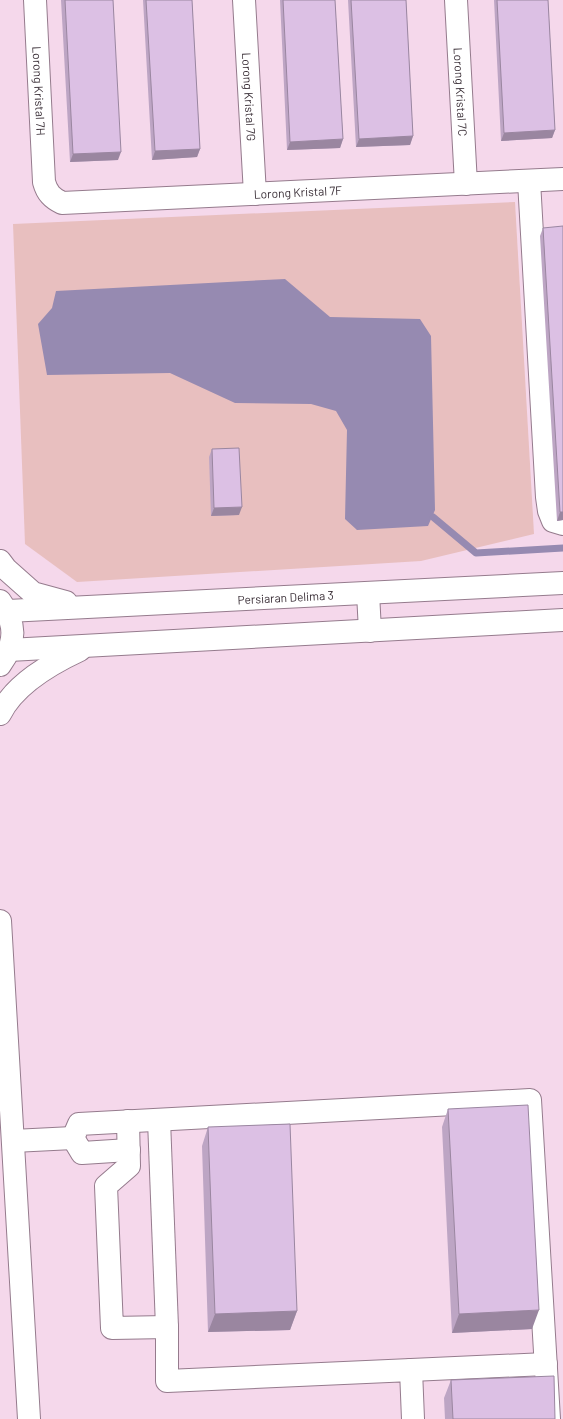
<svg xmlns="http://www.w3.org/2000/svg" width="563" height="1419" font-family="Barlow,sans-serif">
	<rect width="100%" height="100%" fill="#f5d8eb"/>
	<!-- green -->
	<path fill="#e8bfbf" d="M515,202L534,534L421,561L77,582L25,544L13,224Z"/>
	<!-- water -->
	<path fill="#968ab1" d="M285,279L330,317L420,319L431,336L435,510L428,526L357,530L345,519L347,430L336,411L311,404L235,403L170,373L47,375L38,324L52,308L56,291Z"/>
	<g fill="none" stroke-linecap="round" stroke-linejoin="round">
		<!-- stream -->
		<path stroke="#968ab1" stroke-width="7" d="M433,517L476,553L563,548"/>
		<!-- minor casing -->
		<g stroke="#957b8d" stroke-width="24">
			<g id="minor">
				<path id="s1" d="M35,0L44,182C47,193 52,198 62,203L563,179"/>
				<path id="s2" d="M244,0L255,194"/>
				<path id="s3" d="M456,0L466,184"/>
				<path d="M529,181L547,497L549,511L553,521L563,524"/>
				<path d="M0,561L6,569L33,593L66,602"/>
				<path d="M368,593L370,631"/>
				<path d="M0,601C16,623 17,642 0,665"/>
				<path id="s4" d="M8,611L563,583"/>
				<path d="M9,650L563,620"/>
				<path d="M0,714C15,684 50,664 80,650"/>
				<path d="M0,921L29,1419"/>
				<path d="M159,1120L167,1327"/>
				<path d="M128,1121L129,1166L106,1186L112,1328L167,1327V1381L411,1370L413,1419"/>
				<path d="M73,1138L79,1124L530,1100L549,1419"/>
				<path d="M73,1138L82,1153L129,1150"/>
				<path d="M13,1141L73,1138"/>
				<path d="M411,1370L546,1364"/>
			</g>
		</g>
		<!-- minor -->
		<use href="#minor" stroke="#fff" stroke-width="22"/>
	</g>
	<!-- wall -->
	<path fill="#bda5c4" d="M61,0H113L118,160L70,162Z
		M143,0H192L200,149L197,157L152,160Z
		M280,0H335L343,139L340,148L287,150Z
		M348,0H406L413,136L410,145L356,147Z
		M494,0H548L555,130L552,138L501,141Z
		M543,228L563,520L557,521L540,236Z
		M212,449L239,515L211,516L209,457Z
		M448,1109L532,1329L452,1333L442,1127Z
		M208,1127L297,1311L290,1330L208,1332L202,1146Z
		M451,1380L555,1419H445L444,1398Z"/>
	<!-- shaded-wall -->
	<path fill="#9a86a0" d="M555,130L552,138L501,141L504,133Z
		M413,136L410,145L356,147L359,139Z
		M343,139L340,148L287,150L290,142Z
		M200,149L197,157L152,160L155,151Z
		M121,152L118,160L70,162L73,154Z
		M242,507L239,515L211,516L214,508Z
		M560,512H563V520L557,521Z
		M539,1310L532,1329L452,1333L459,1314Z
		M297,1311L290,1330L208,1332L215,1314Z"/>
	<!-- building -->
	<path fill="#dcc0e4" stroke="#9a86a0" d="M65,0H113L121,152L73,154Z
		M146,0H192L200,149L155,151Z
		M283,0H335L343,139L290,142Z
		M351,0H406L413,136L359,139Z
		M497,0H548L555,130L504,133Z
		M563,226V512H560L543,228Z
		M239,448L242,507L214,508L212,449Z
		M528,1105L539,1310L459,1314L448,1109Z
		M290,1124L297,1311L215,1314L208,1127Z
		M554,1376L555,1419H453L451,1380Z"/>
	<g text-anchor="middle" dominant-baseline="central" stroke-width="3" stroke-linejoin="round" paint-order="stroke">
		<!-- street labels -->
		<g font-size="12" fill="#3a2f37" stroke="#fee7f6">
			<text stroke="none"><textPath href="#s1" startOffset="91">Lorong Kristal 7H</textPath></text>
			<text stroke="none"><textPath href="#s3" startOffset="92">Lorong Kristal 7C</textPath></text>
			<text stroke="none"><textPath href="#s2" startOffset="97">Lorong Kristal 7G</textPath></text>
			<text stroke="none"><textPath href="#s1" startOffset="447">Lorong Kristal 7F</textPath></text>
			<text stroke="none"><textPath href="#s4" startOffset="278">Persiaran Delima 3</textPath></text>
		</g>
	</g>
</svg>
